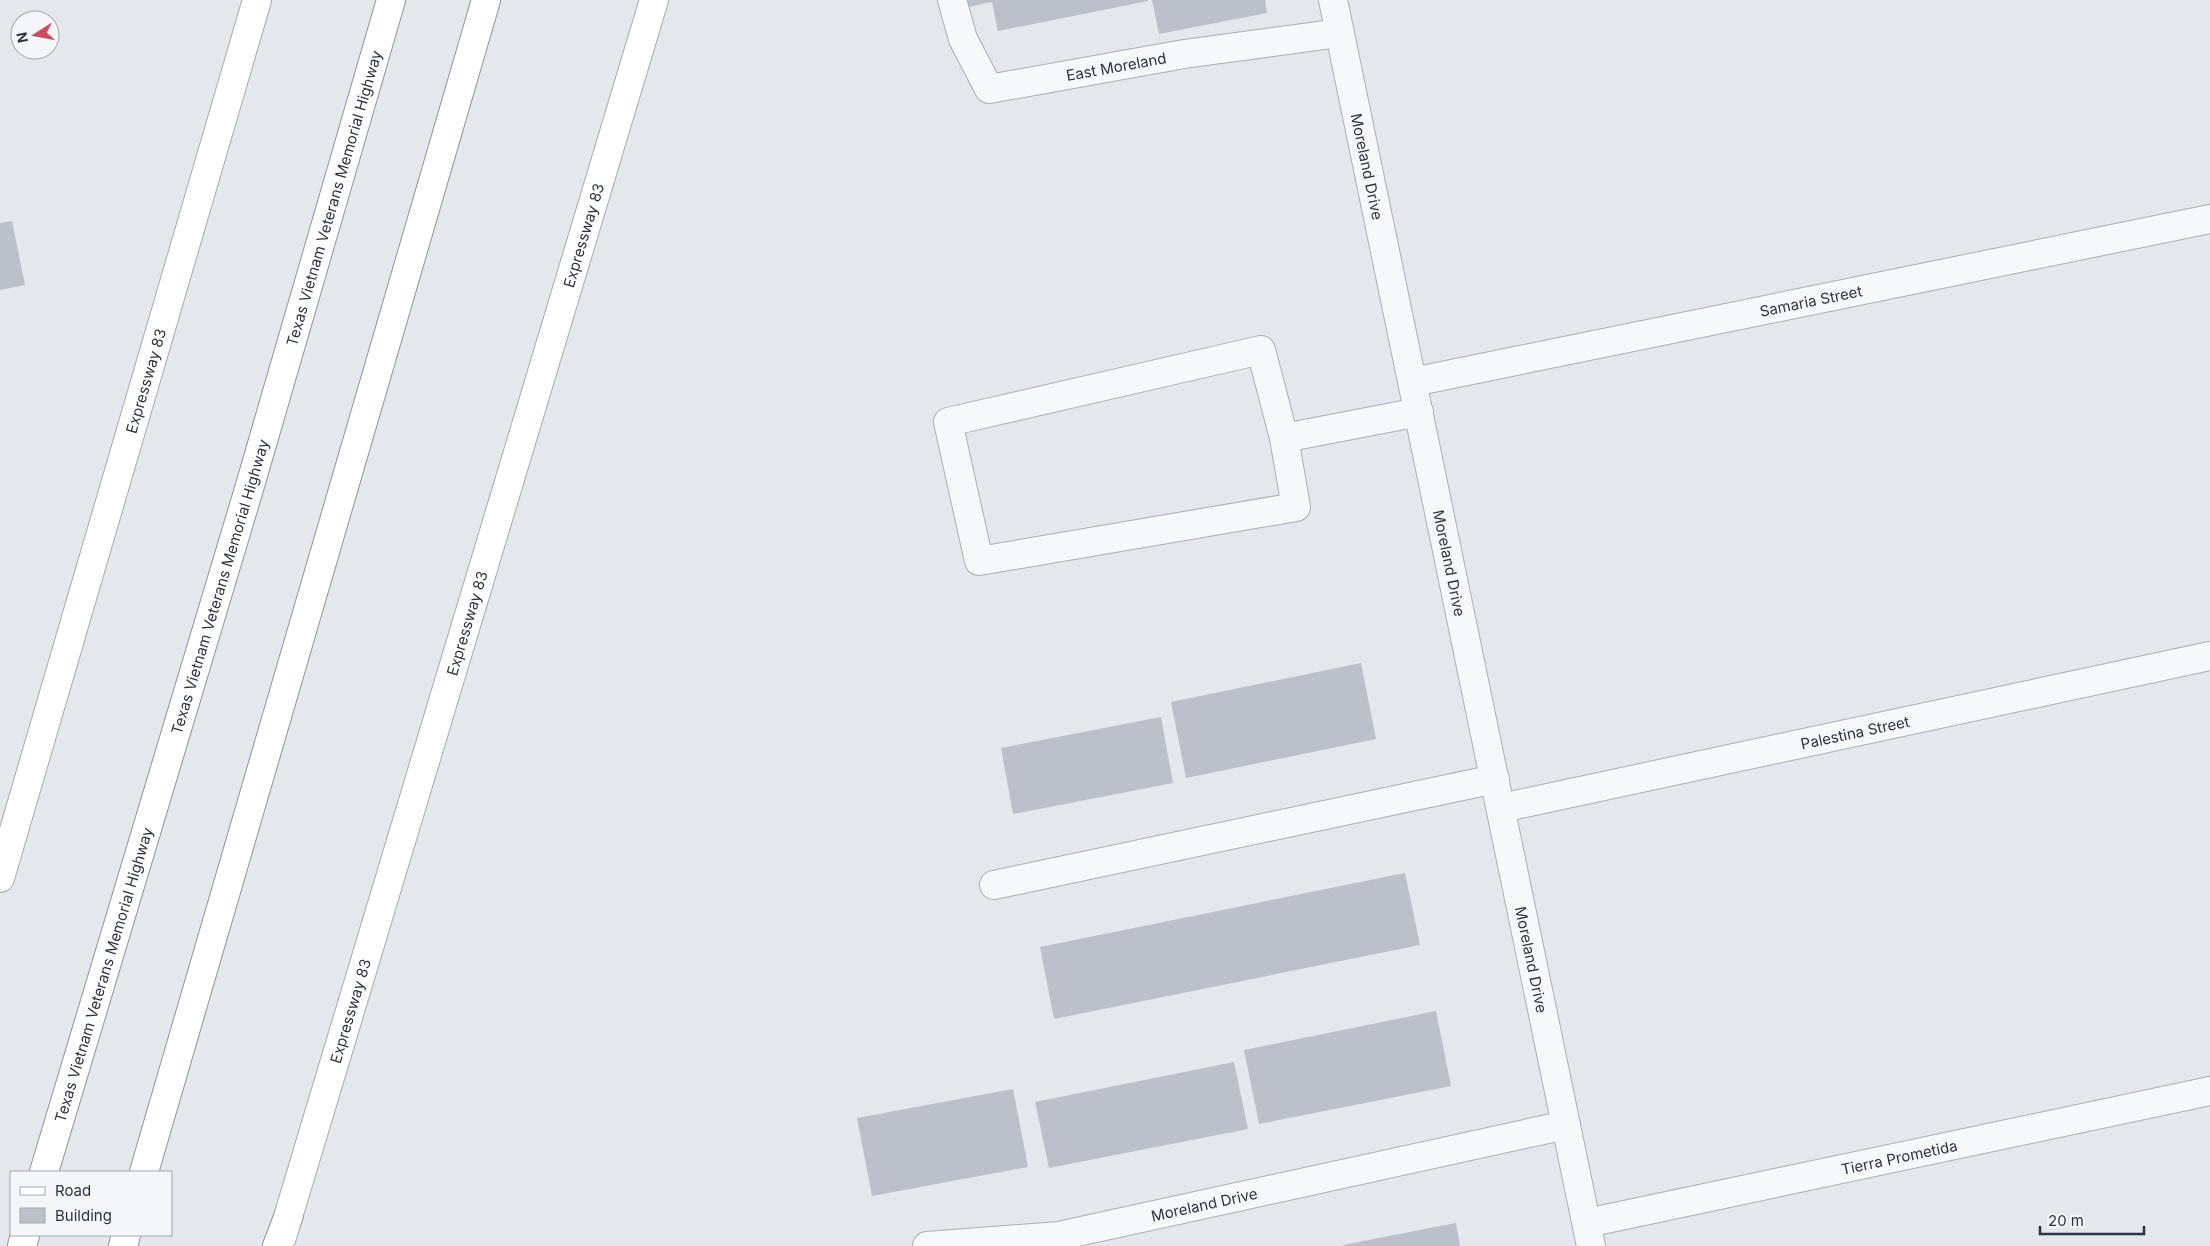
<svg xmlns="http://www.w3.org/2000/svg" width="2210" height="1246" font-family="Inter,sans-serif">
	<rect width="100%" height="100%" fill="#e4e7ec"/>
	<!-- building -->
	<path fill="#bbc0ca" d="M967,0H1148V1L998,31L992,2L968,7Z
		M1152,0H1265L1267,13L1159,34Z
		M12,221L25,285L0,290V223Z
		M1361,663L1376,739L1186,778L1171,702Z
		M1161,717L1173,783L1013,814L1001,748Z
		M1405,873L1420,945L1054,1019L1040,947Z
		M1436,1011L1451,1086L1259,1124L1244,1050Z
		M1234,1062L1248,1129L1049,1168L1035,1102Z
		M1013,1089L1028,1167L872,1196L857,1118Z
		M1456,1223L1460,1246H1343V1245Z"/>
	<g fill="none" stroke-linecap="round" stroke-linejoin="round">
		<!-- minor casing -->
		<g stroke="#a9aeb7" stroke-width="30">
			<g id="minor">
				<path id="s1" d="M952,0L963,39L989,89L1184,54L1340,33"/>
				<path id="s2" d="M1333,0L1591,1246"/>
				<path d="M1261,350L1284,438L1296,507L979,561L948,422Z"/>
				<path id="s3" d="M1413,382L2210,219"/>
				<path d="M1284,438L1419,412"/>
				<path id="s4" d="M1501,808L2210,656"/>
				<path d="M994,885L1495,779"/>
				<path id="s5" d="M1587,1223L2210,1091"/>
				<path id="s6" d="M927,1246L1059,1236L1566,1125"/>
			</g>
		</g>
		<!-- major casing -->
		<g stroke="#a3abb8" stroke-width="30">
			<g id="major">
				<path id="s7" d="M0,878L257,0"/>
				<path id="s8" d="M282,1237L654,0"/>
			</g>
		</g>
		<!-- highway casing -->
		<g stroke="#8b94a3" stroke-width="30">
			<g id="highway">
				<path id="s9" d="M44,1172L249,489L391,0"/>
				<path d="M144,1172L486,0"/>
				<path d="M22,1246L25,1235"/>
				<path d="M123,1246L126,1235"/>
				<path d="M277,1246L289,1215"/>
			</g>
		</g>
		<!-- minor -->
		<use href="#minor" stroke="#f7f8fa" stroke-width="28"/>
		<!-- major -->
		<use href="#major" stroke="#fff" stroke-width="28"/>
		<!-- highway -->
		<use href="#highway" stroke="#fff" stroke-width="28"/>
	</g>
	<g text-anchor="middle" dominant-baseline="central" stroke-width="4" stroke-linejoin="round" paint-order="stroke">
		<!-- street labels -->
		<g font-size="15" fill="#2b3445" stroke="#f4f6f9">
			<text stroke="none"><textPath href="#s1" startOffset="226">East Moreland</textPath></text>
			<text stroke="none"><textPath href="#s2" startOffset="170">Moreland Drive</textPath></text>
			<text stroke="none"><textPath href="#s9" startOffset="1016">Texas Vietnam Veterans Memorial Highway</textPath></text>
			<text stroke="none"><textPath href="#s8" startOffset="1046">Expressway 83</textPath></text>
			<text stroke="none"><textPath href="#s3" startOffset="406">Samaria Street</textPath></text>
			<text stroke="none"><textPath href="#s7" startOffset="518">Expressway 83</textPath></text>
			<text stroke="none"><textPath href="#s2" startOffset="575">Moreland Drive</textPath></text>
			<text stroke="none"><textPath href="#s9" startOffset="611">Texas Vietnam Veterans Memorial Highway</textPath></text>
			<text stroke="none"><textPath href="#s8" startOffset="641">Expressway 83</textPath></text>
			<text stroke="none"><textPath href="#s4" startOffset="362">Palestina Street</textPath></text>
			<text stroke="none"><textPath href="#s2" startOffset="980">Moreland Drive</textPath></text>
			<text stroke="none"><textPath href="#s9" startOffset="206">Texas Vietnam Veterans Memorial Highway</textPath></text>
			<text stroke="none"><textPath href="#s8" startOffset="236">Expressway 83</textPath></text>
			<text stroke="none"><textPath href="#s5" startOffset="319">Tierra Prometida</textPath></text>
			<text stroke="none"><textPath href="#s6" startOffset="281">Moreland Drive</textPath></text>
		</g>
	</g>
	<!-- legend -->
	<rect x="10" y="1171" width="162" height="65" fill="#f4f6f9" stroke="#a4a8b1"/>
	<rect x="20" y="1187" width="25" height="8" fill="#ffffff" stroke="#a4a8b1"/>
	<text x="55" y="1196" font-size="15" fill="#2b3445">Road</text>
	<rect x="20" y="1208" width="25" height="15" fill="#bbc0ca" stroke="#a4a8b1"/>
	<text x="55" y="1221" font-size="15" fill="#2b3445">Building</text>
	<!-- north arrow -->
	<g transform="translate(35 35) rotate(259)"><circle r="24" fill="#f4f6f9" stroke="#a4a8b1"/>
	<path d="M0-4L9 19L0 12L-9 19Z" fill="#d1495b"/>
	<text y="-8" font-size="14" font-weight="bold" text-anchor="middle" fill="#2b3445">N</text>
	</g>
	<!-- scale -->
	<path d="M2040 1226v8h104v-8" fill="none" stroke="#2b3445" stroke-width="2.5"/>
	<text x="2048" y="1226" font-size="15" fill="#2b3445" stroke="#f4f6f9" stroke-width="4" paint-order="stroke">20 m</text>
</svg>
